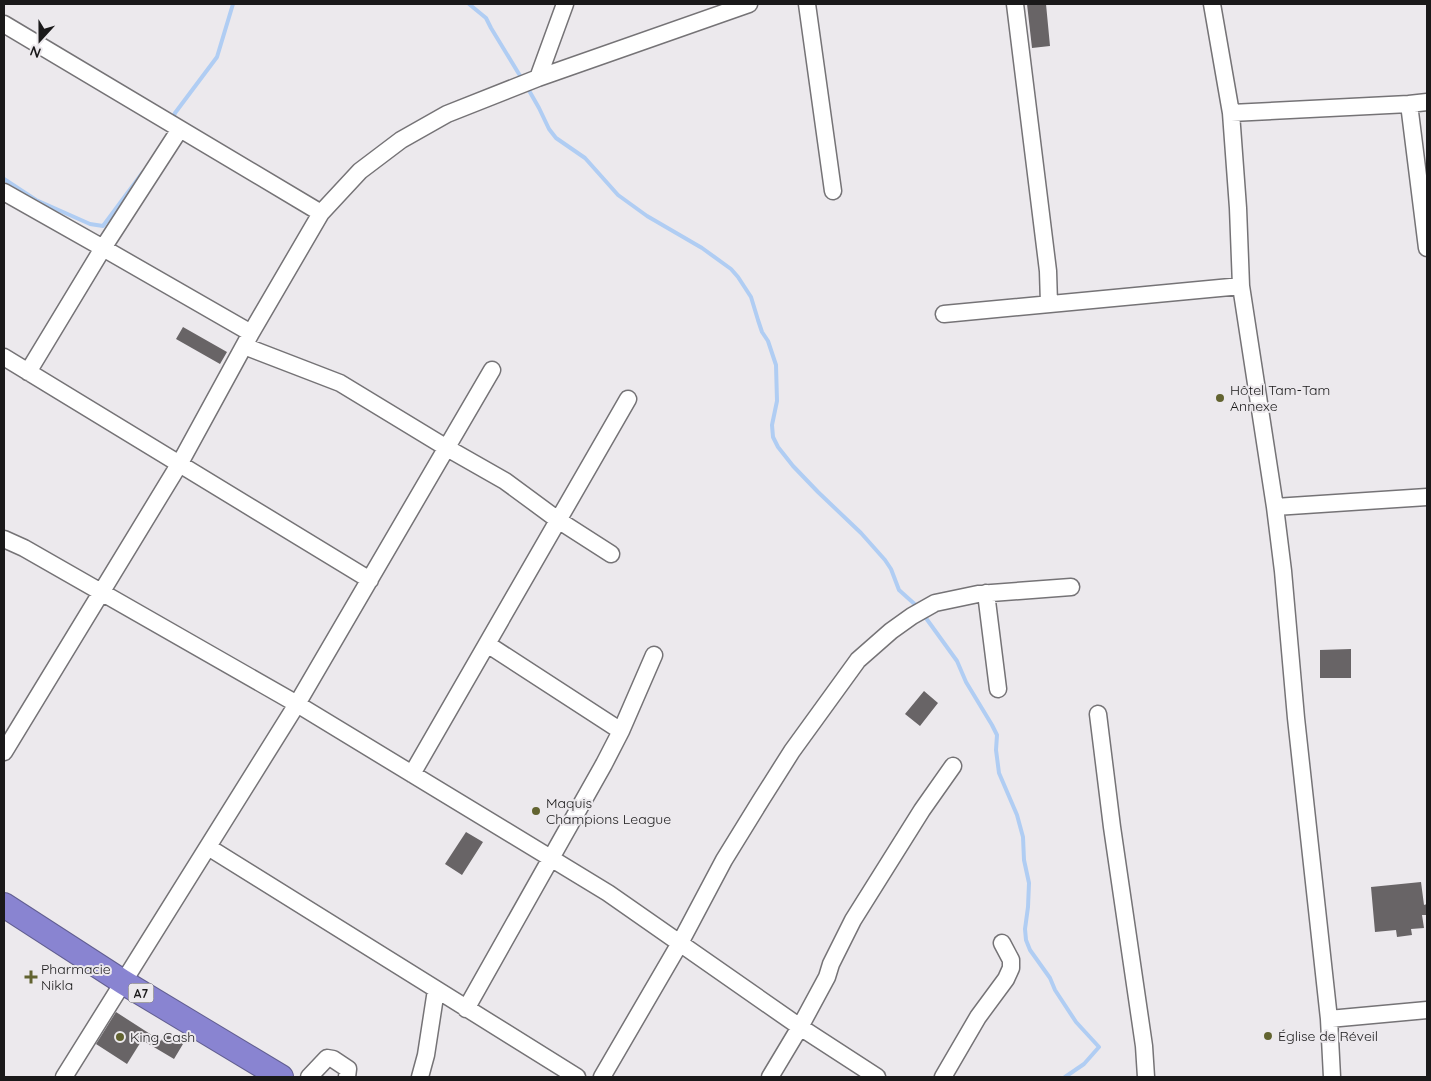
<svg xmlns="http://www.w3.org/2000/svg" width="1431" height="1081" font-family="Quicksand,sans-serif">
	<rect width="100%" height="100%" fill="#ece9ed"/>
	<g fill="none" stroke-linecap="round" stroke-linejoin="round">
		<!-- stream -->
		<path stroke="#b0cdf3" stroke-width="4" d="M469,4L486,18L491,28L522,79
			M527,87L539,108L549,129L556,138L585,158L618,195L647,216L702,248L731,269L738,277L751,297L758,320L762,332L768,341L776,365L777,401L772,425L773,437L778,447L793,466L818,492L861,533L885,560L891,569L899,590L919,608
			M173,119L175,113L217,57L233,4
			M4,179L36,200L90,224L103,226L143,172
			M923,614L957,661L966,682L992,725L997,735L996,750L999,773L1017,815L1023,837L1024,860L1029,883L1028,907L1025,929L1026,940L1030,950L1050,978L1055,990L1076,1022L1099,1047L1084,1064L1065,1077"/>
	</g>
	<!-- building -->
	<path fill="#686466" d="M1027,4H1046L1050,46L1032,48Z
		M183,327L227,352L220,364L176,339Z
		M1351,649V678H1320V650Z
		M924,691L938,703L920,726L905,714Z
		M466,832L483,842L462,875L445,864Z
		M1421,882L1424,905L1427,904V915H1422L1424,928L1411,929L1412,935L1397,937L1396,930L1375,932L1371,887Z
		M116,1012L161,1041L165,1033L183,1044L174,1059L142,1040L127,1064L96,1044Z"/>
	<g fill="none" stroke-linecap="round" stroke-linejoin="round">
		<!-- minor casing -->
		<g stroke="#757376" stroke-width="19">
			<path id="minor" d="M807,4L833,191
				M1015,4L1048,271L1049,304
				M1212,4L1231,113L1238,208L1241,286L1275,507L1283,571L1296,718L1329,1019L1332,1077
				M4,24L321,213
				M538,78L565,4
				M1409,104L1427,102
				M1231,113L1409,104L1427,248
				M4,192L103,248L251,333
				M944,314L1241,286
				M244,346L340,383L447,448L505,481L558,520L611,554
				M4,357L370,580
				M28,372L103,248L180,129
				M1275,507L1427,497
				M4,539L24,548L297,704L608,893L800,1027L877,1077
				M986,593L998,689
				M487,644L621,731
				M1098,714L1112,827L1144,1046L1146,1077
				M4,752L180,463L251,333L321,213L360,171L401,140L447,114L538,78L749,4
				M412,774L628,399
				M208,847L577,1077
				M466,1009L604,764L621,731L654,655
				M1329,1019L1427,1010
				M64,1077L297,704L492,370
				M309,1077L327,1058L333,1059L348,1069L347,1077
				M420,1077L426,1055L436,990
				M602,1077L680,943L724,860L761,800L792,751L858,660L891,631L912,616L935,603L978,594L1071,587
				M770,1077L800,1027L827,977L831,964L853,920L922,810L953,766
				M943,1077L978,1017L1006,979L1011,968V960L1002,943"/>
		</g>
		<!-- highway casing -->
		<g stroke="#625f91" stroke-width="26">
			<path id="highway" d="M4,905L123,982L281,1077"/>
		</g>
		<!-- minor -->
		<use href="#minor" stroke="#fff" stroke-width="16"/>
		<!-- highway -->
		<use href="#highway" stroke="#8984d1" stroke-width="24"/>
	</g>
	<!-- markers -->
	<g fill="#626330" stroke="#ece9ed" stroke-width="2">
		<circle cx="1220" cy="398" r="5"/>
		<circle cx="536" cy="811" r="5"/>
		<path d="M28.5 969.5h5v5h5v5h-5v5h-5v-5h-5v-5h5z"/>
		<circle cx="1268" cy="1036" r="5"/>
		<circle cx="120" cy="1037" r="5"/>
	</g>
	<g text-anchor="middle" dominant-baseline="central" stroke-width="4" stroke-linejoin="round" paint-order="stroke">
		<!-- shield labels -->
		<rect fill="#ece9ed" stroke="#595759" stroke-width="1" x="128.5" y="983.5" width="25" height="19" rx="4"/>
		<g font-size="12" font-weight="bold" fill="#1a191a">
			<text x="141" y="993">A7</text>
		</g>
		<!-- poi labels -->
		<g font-size="14" fill="#1a191a" stroke="#ece9ed" text-anchor="start">
			<text x="1230" y="390">Hôtel Tam-Tam<tspan x="1230" dy="16">Annexe</tspan></text>
			<text x="546" y="803">Maquis<tspan x="546" dy="16">Champions League</tspan></text>
			<text x="41" y="969">Pharmacie<tspan x="41" dy="16">Nikla</tspan></text>
			<text x="1278" y="1036">Église de Réveil</text>
			<text x="130" y="1037">King Cash</text>
		</g>
	</g>
	<!-- border -->
	<rect width="1431" height="1081" fill="none" stroke="#1a191a" stroke-width="10"/>
	<!-- north arrow -->
	<g transform="translate(40 40) rotate(201)" stroke="#ece9ed" stroke-width="4" paint-order="stroke">
	<path d="M0-4L9 19L0 12L-9 19Z" fill="#1a191a"/>
	<text y="-8" font-size="14" font-weight="bold" text-anchor="middle" fill="#1a191a">N</text>
	</g>
</svg>
